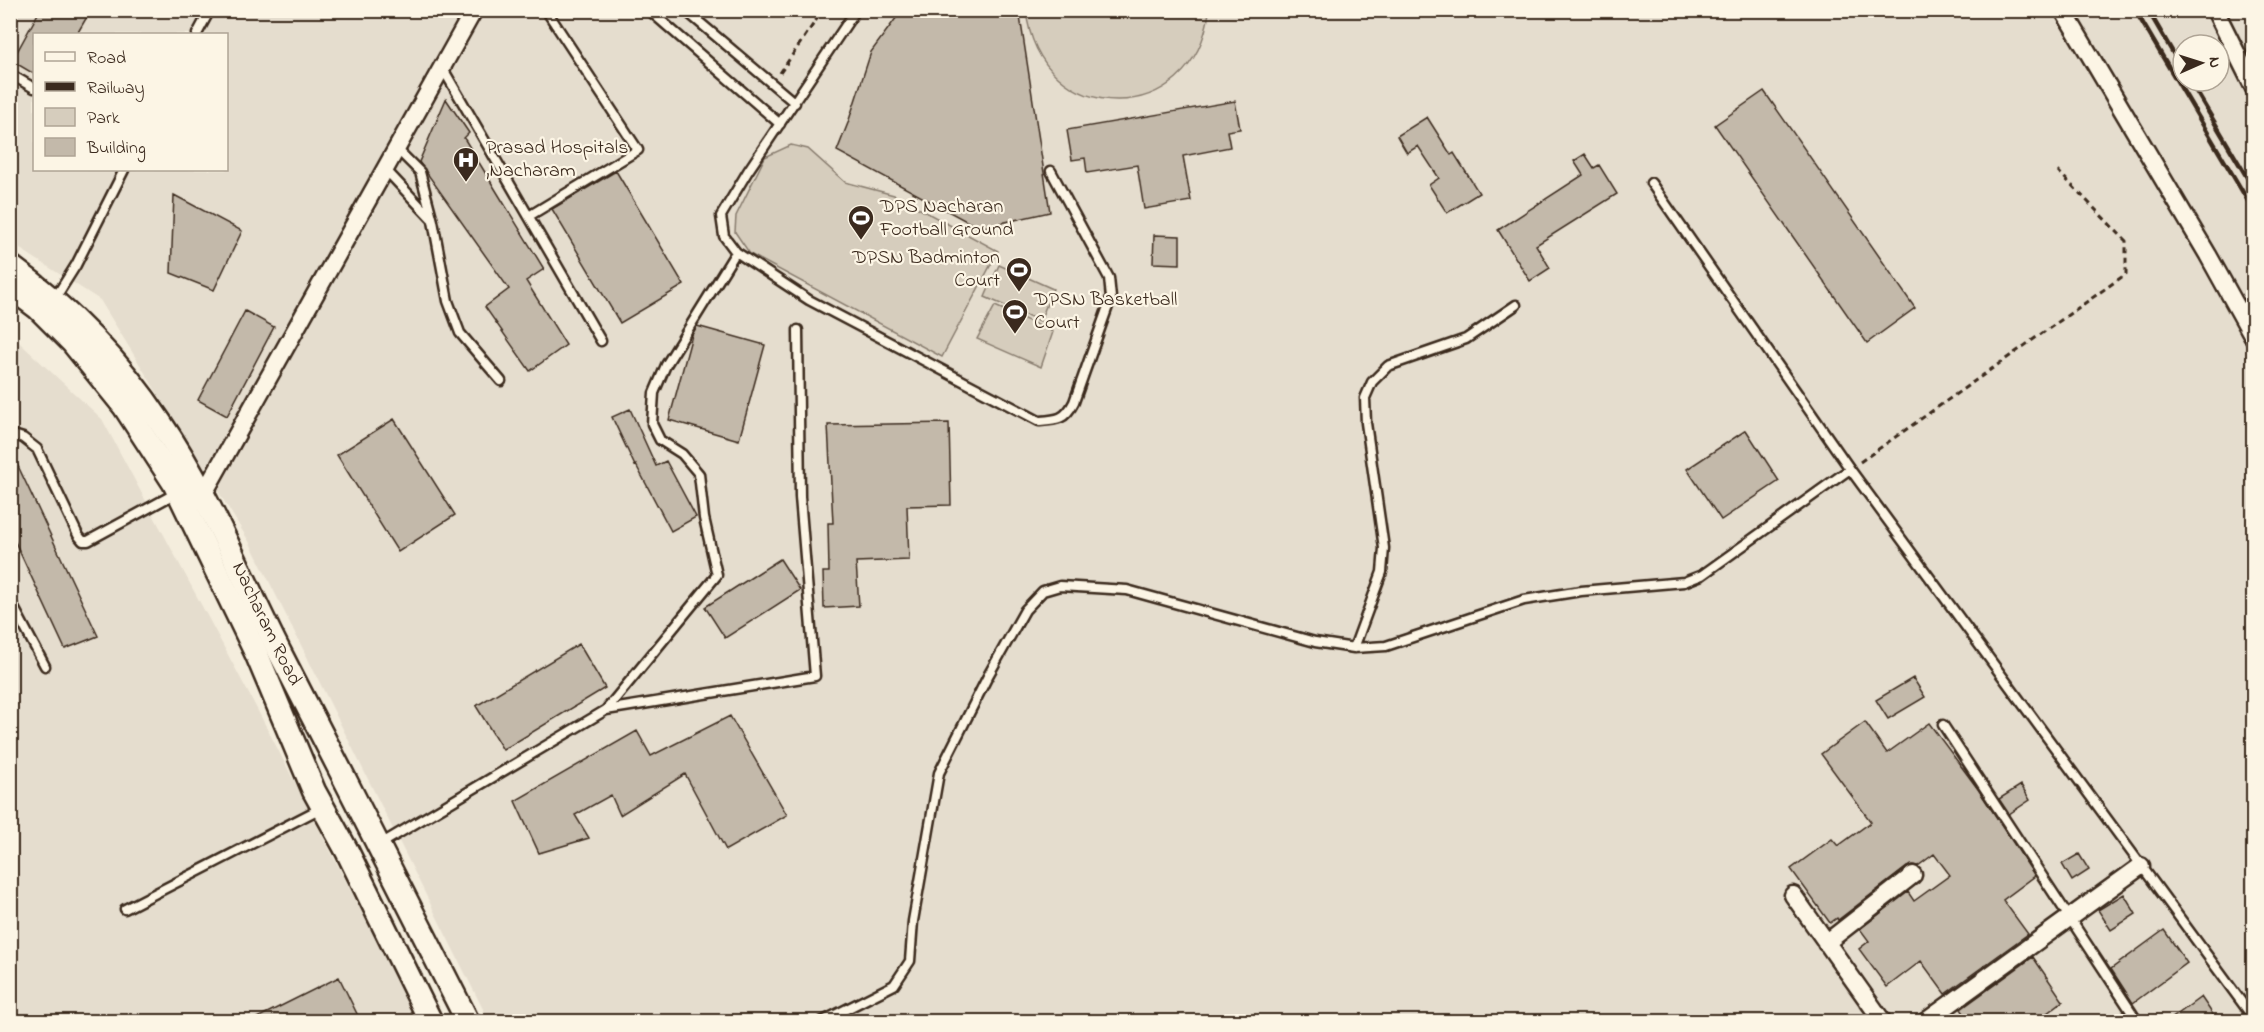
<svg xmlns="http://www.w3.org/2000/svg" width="2264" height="1032" font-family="'Indie Flower',sans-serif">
	<rect width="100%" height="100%" fill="#f4eddd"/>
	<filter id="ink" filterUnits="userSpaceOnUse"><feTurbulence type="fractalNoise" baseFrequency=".0167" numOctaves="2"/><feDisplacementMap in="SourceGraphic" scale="12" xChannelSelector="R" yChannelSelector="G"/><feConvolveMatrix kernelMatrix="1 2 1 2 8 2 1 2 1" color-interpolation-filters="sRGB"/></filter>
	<g filter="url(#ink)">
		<!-- built -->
		<path fill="#e5ddce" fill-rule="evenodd" d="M10,11H2253V1021H489L250,543L100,300L11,243ZM34,34H226V170H34ZM2183,45H2219V81H2183Z
			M10,334L102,419L257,709L418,1021H11Z"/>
		<!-- green -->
		<path fill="#d6cdbd" stroke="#887c6e" stroke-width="1.5" d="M1026,11L1209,10V12C1194,130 1040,129 1026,11Z
			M791,145L808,149L845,182L894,195L998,251L942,357L750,254L735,232L736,216L765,157Z
			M999,265L1053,289L1040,321L985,297Z
			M995,306L1053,332L1041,367L977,339Z"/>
		<!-- building -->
		<path fill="#c3b9aa" stroke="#3b2a1e" stroke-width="1.5" d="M40,10H91L77,34H34V74L12,61Z
			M902,10H1019L1050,212L979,228L837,151L848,123L871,52Z
			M1764,91L1915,308L1867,343L1715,125Z
			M446,99L469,133L464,138L544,269L526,281L566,345L530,371L485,307L509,289L419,162Z
			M1235,101L1240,129L1227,131L1230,147L1183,156L1191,201L1144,209L1137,165L1087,173L1085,158L1072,160L1067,130Z
			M1427,117L1451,155L1454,153L1479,193L1447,213L1429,185L1439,178L1418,146L1407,153L1397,136Z
			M1585,154L1594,168L1599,165L1617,194L1536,245L1550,268L1530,281L1498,230L1583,175L1574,161Z
			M616,171L684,285L620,323L552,209Z
			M174,195L242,231L214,290L171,273Z
			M1154,235L1180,236V264L1153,263Z
			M245,311L274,327L227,416L198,400Z
			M697,326L765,345L739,440L669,420L692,335Z
			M630,409L656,466L666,461L696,517L671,531L636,465L635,466L612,417Z
			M394,419L455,515L398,552L337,455Z
			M949,423L951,505L907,506L909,560L856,562L859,606L824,608L823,572H829L828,523H833L828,425Z
			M1746,430L1779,481L1721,520L1687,469Z
			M10,449L98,636L65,649L10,531Z
			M780,559L800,590L725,638L705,607Z
			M579,644L605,688L503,750L476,706Z
			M1913,678L1925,697L1888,719L1876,700Z
			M730,716L787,815L726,850L685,774L620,815L611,795L575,815L589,838L539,853L515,801L637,731L651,756Z
			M1865,722L1887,753L1929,723L1978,789L2035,876L2003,900L2028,934L1945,994L1921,961L1887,987L1859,949L1869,941L1860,929L1908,892L1914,901L1950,875L1934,854L1918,866L1912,865L1907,867L1838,920L1837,918L1830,923L1791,869L1832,839L1838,846L1871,822L1821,754Z
			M2021,785L2030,800L2009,814L1999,799Z
			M2079,854L2089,870L2072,881L2062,864Z
			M2124,894L2136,914L2111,930L2098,910Z
			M2164,930L2187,963L2133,1003L2111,969Z
			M2033,957L2063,1001L2035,1022H1970L1961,1009Z
			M339,977L361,1022H249Z
			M2201,997L2218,1022H2167Z"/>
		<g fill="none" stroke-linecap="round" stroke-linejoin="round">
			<!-- lane casing -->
			<g stroke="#3b2a1e" stroke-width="13">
				<path id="lane" d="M649,10L780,124
					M685,10L795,103
					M856,10L748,171L721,216L724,236L736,252L809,300L1039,421C1057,420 1065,420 1074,402L1111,298L1109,278L1051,171
					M197,34L210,10
					M442,67L601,341
					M10,74L34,88
					M396,148L420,172L433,221L448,301L460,333L501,381
					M385,169L431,218
					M1651,183L1850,469L2254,1019
					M529,216L638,150L546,10
					M54,300L76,265L124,170
					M10,434L23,438L37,449L78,535L83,541H88L178,492
					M10,600L45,666
					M1354,648L1382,572L1384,548L1366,423L1365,398L1372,382L1388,366L1466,339L1516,305
					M606,710L717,575L704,518L699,474L682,454L660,440L652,424L654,393L666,365L736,252
					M1943,725L2138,1022
					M379,845L606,710L815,676L800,497L798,330
					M125,909L323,807
					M821,1022L894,985L910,961L913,921L939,773L989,674L1025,610L1043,591L1060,586L1127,590L1315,642L1354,648L1386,646L1524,600L1581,591L1684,582L1702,575L1850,469"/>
			</g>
			<!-- street casing -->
			<g stroke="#3b2a1e" stroke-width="21">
				<path id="street" d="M2063,10L2208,255L2254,338
					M2215,10L2254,88
					M196,500L203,495L474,10
					M1793,895L1883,1022
					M1826,943L1913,875
					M1925,1022L2141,866"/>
			</g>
			<!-- secondary casing -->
			<g stroke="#3b2a1e" stroke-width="27">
				<g id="secondary">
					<path id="s1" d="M10,266C69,309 120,362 160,422C208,492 242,579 281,655C344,777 406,899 468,1022"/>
					<path d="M10,287L38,308L73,343L124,406L174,483L257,655L314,791L347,851L431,1022"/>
				</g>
			</g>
			<!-- path -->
			<path stroke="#3b2a1e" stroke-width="3" stroke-dasharray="6 4.5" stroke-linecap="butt" d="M780,73L823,10
				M1860,462L2126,274V241L2058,171"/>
			<!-- lane -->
			<use href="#lane" stroke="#fcf5e5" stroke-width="8"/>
			<!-- street -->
			<use href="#street" stroke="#fcf5e5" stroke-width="16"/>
			<!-- secondary -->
			<use href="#secondary" stroke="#fcf5e5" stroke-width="22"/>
			<!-- rail -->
			<path stroke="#3b2a1e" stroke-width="4.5" d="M2135,10L2254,211
				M2148,10L2183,70
				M2190,81L2254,189"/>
		</g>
	</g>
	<!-- icons -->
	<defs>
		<g id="hospital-pin" transform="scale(1.35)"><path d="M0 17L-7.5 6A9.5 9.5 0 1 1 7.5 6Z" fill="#3b2a1e" stroke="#fcf5e5"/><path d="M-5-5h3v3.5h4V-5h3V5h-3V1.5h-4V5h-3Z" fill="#fff"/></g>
		<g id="stadium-pin" transform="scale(1.35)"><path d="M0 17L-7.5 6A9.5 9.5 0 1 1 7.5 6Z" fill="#3b2a1e" stroke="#fcf5e5"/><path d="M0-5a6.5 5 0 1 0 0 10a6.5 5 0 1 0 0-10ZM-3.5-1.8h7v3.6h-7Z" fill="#fff"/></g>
	</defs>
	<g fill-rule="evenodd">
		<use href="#hospital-pin" x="466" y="160"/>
		<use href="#stadium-pin" x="861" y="218"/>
		<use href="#stadium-pin" x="1019" y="270"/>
		<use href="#stadium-pin" x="1015" y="312"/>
	</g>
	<g text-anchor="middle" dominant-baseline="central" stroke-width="4.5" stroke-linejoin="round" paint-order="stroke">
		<!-- poi labels -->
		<g font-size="20" fill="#3b2a1e" stroke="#fcf5e5" text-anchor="start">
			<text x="486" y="148">Prasad Hospitals<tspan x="486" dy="23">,Nacharam</tspan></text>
			<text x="880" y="207">DPS Nacharan<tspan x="880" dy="23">Football Ground</tspan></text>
			<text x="1000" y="258" text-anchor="end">DPSN Badminton<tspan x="1000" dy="23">Court</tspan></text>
			<text x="1034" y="300">DPSN Basketball<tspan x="1034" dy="23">Court</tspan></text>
		</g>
		<!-- street labels -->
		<g font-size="20" fill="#3b2a1e" stroke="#fcf5e5">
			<text stroke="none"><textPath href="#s1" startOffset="446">Nacharam Road</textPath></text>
		</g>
	</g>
	<!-- margin -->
	<rect width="2264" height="1032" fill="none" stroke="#fcf5e5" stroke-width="36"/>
	<rect x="18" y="18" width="2228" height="996" fill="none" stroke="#3b2a1e" stroke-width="2" filter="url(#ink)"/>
	<!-- legend -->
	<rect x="33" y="33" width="195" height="138" fill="#fcf5e5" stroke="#afa495" stroke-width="1.5"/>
	<rect x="45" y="52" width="30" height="9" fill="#fcf5e5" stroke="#afa495" stroke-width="1.5"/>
	<text x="87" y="63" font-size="18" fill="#3b2a1e">Road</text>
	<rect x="45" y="82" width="30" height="9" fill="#3b2a1e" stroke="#afa495" stroke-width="1.5"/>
	<text x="87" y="93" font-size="18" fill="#3b2a1e">Railway</text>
	<rect x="45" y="108" width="30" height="18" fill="#d6cdbd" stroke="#afa495" stroke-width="1.5"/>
	<text x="87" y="123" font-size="18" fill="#3b2a1e">Park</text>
	<rect x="45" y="138" width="30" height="18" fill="#c3b9aa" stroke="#afa495" stroke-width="1.5"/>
	<text x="87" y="153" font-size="18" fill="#3b2a1e">Building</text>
	<!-- north arrow -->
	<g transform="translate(2201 63) rotate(87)"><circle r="28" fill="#fcf5e5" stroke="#afa495" stroke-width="1.5"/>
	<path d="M0-4.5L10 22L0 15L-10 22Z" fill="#3b2a1e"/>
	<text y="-9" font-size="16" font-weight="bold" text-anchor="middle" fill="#3b2a1e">N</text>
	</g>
</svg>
